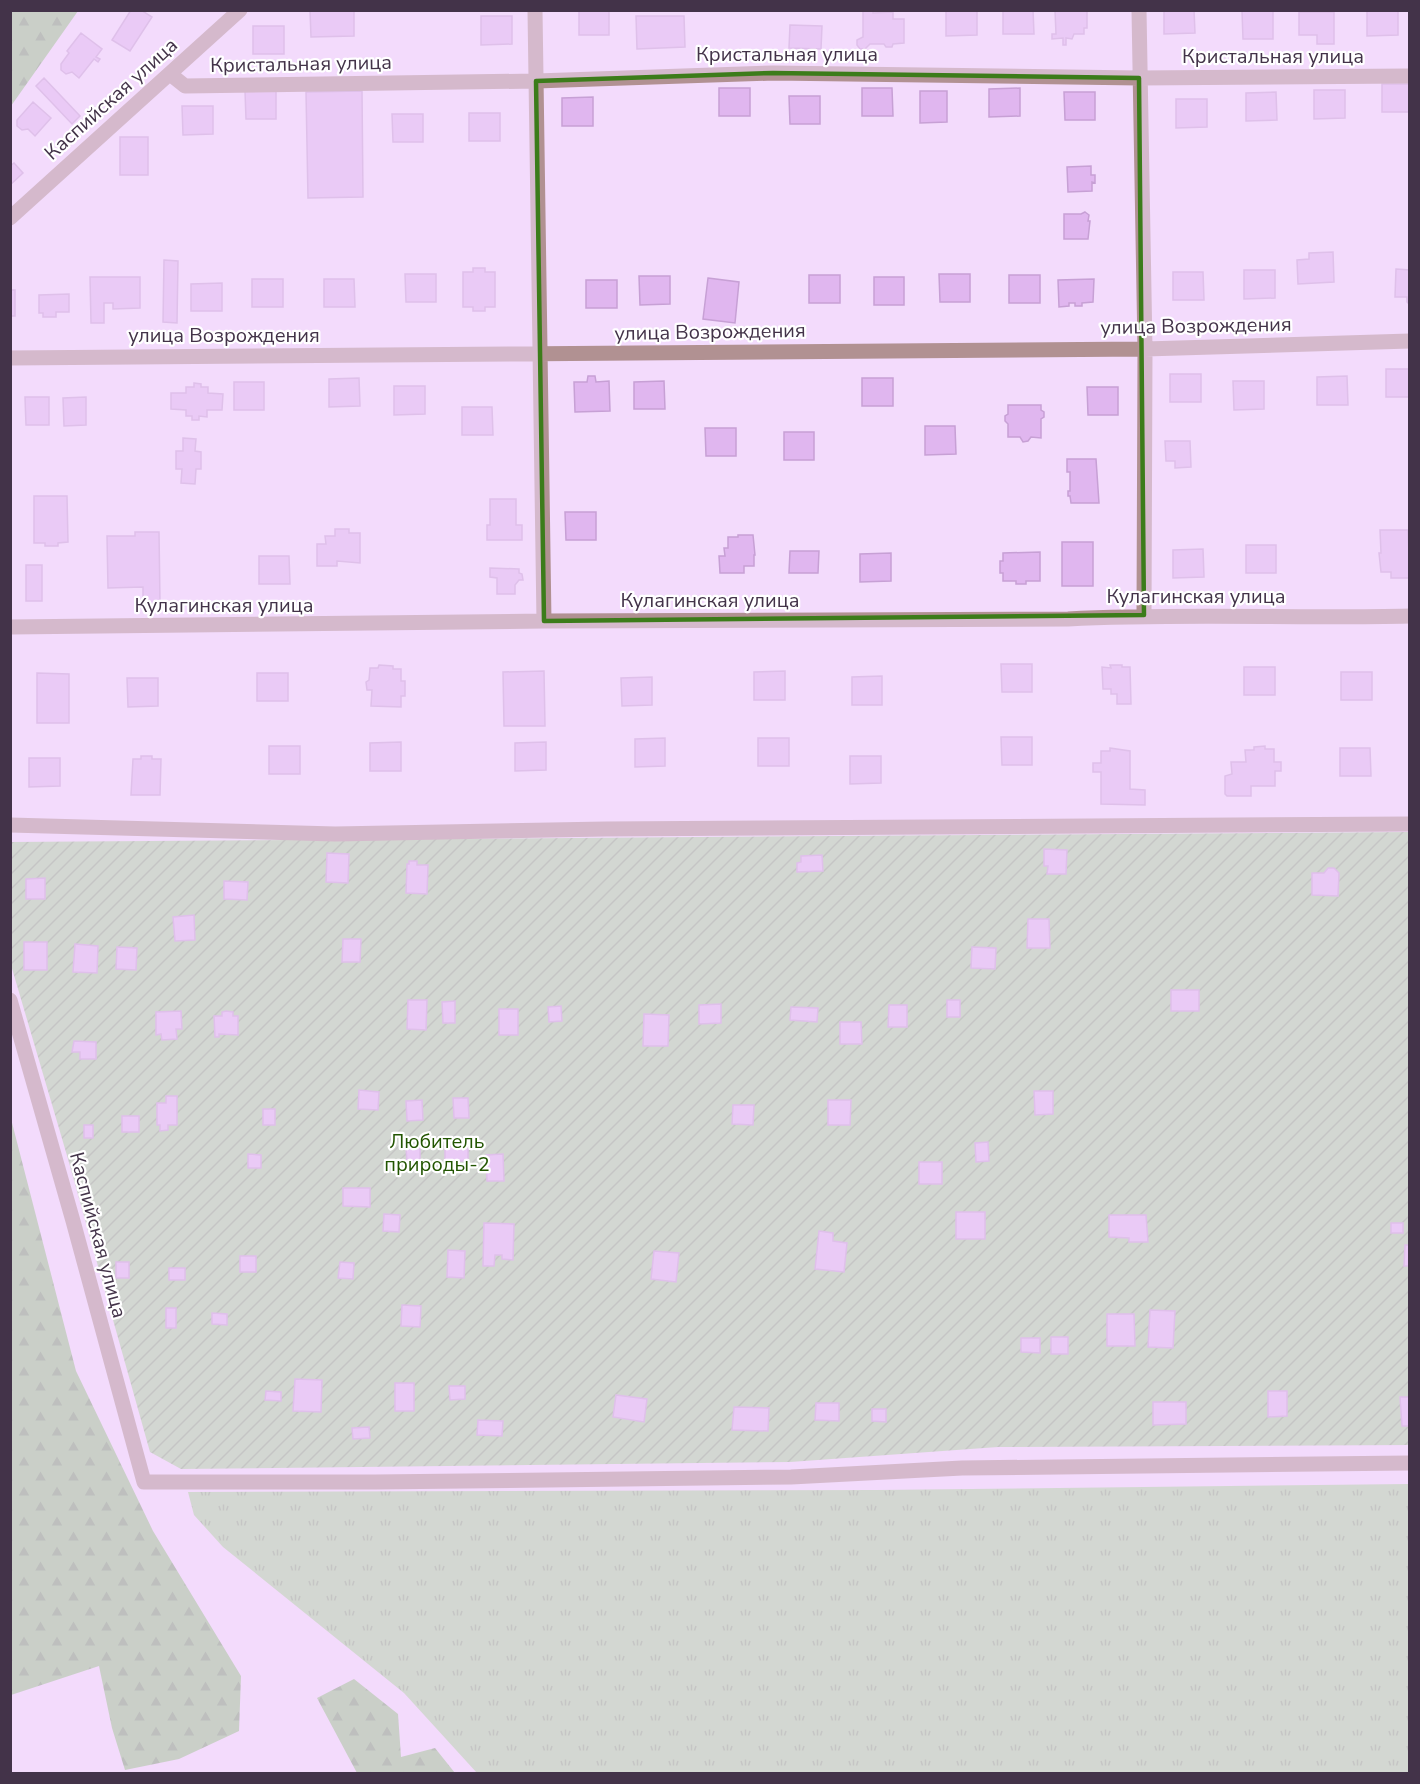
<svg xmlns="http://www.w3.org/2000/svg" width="1420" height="1784" font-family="'Nunito Sans',sans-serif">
	<defs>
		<pattern id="grass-tufts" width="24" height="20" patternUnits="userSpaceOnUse" patternTransform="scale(1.5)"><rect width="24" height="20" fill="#aed39f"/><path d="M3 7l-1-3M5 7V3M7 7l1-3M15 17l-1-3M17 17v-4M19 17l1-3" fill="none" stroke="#8fac84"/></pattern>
		<pattern id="forest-firs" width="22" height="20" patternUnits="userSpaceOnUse" patternTransform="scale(1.5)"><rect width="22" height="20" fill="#99c28a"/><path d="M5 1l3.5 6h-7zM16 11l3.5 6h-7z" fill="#7e9e73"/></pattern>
		<pattern id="garden-furrows" width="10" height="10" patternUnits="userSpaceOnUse" patternTransform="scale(1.5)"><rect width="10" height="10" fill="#aed39f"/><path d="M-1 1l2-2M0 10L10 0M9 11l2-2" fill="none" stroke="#8fac84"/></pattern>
	</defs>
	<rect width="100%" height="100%" fill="#f3dbfc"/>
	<!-- grass -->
	<path fill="url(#grass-tufts)" d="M1409,1484V1774L477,1773L404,1693L223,1547L194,1515L188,1492L877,1490Z"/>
	<!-- forest -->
	<path fill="url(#forest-firs)" d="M11,10L78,11L11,106L10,11Z
		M10,1115L76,1371L153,1531L241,1676L239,1731L179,1759L125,1770L112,1728L99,1666L11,1695Z
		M354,1679L398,1714L401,1757L435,1748L455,1773H357L317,1698Z"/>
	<!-- garden -->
	<path fill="url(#garden-furrows)" d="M1409,832V1445L998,1447L790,1462L181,1469L150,1452L68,1159L11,965L10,842Z"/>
	<!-- building -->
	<path fill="#e0b6ef" stroke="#c7a0d5" stroke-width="1.5" d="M131,10H141L152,17L130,51L112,40Z
		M310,10H354V36L311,37Z
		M579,10H609V35H579Z
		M863,10H873V13L893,12V19H904V43L893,44L892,47H886L884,44H870L865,49H860L857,45V40L863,37Z
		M946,10H977V35L946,36Z
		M1003,10H1033L1034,34H1003Z
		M1055,10H1087V28H1084V34H1074L1072,39L1066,38V45H1063V38L1052,39V34H1056Z
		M1164,10H1194L1195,33L1164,34Z
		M1367,10H1398V35L1367,36Z
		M1242,11H1273V39H1243Z
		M1299,12H1334V44H1317V35H1299Z
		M481,16H512V44L481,45Z
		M636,16H684L685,47L637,49Z
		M790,25L822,26L821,49L789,48Z
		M253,26H284V54H253Z
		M81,33L102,49L96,57L100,59L98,62L94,59L79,78L72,72L66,74L61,70V64L69,53L67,51Z
		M44,78L80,116L72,124L36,86Z
		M1382,84H1410V112H1382Z
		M719,88H750V116H719Z
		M862,88H892L893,116H862Z
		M1020,88V116L989,117V89Z
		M1314,90H1345V118L1314,119Z
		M245,91H276V119H246Z
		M362,91L363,197L308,198L306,92Z
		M920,91H947V122L920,123Z
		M1064,92H1095V120H1065Z
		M1276,92L1277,120L1246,121V93Z
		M789,96H820V124H790Z
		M593,97V126H562V98Z
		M1176,99H1207V127L1176,128Z
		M33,102L51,118L35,136L28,129L22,130L17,126V120Z
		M182,106H213V134L183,135Z
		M469,113H500V141H469Z
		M392,114H423V142H393Z
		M120,137H148V175H120Z
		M14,163L23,173L10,185V166Z
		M1091,166V175H1095V183L1092,182V191L1068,192L1067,167Z
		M1085,212L1089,215L1088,221H1090L1088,239H1064V214H1081Z
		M1333,252L1334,282L1298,284L1297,260L1309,259V253Z
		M164,260L178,261L177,323L163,322Z
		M473,268H485V272H495V307H485V311H473V307H463V272H473Z
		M1396,269L1410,270V305L1407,302V297H1395Z
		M1244,270H1275V298L1244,299Z
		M1173,272H1203L1204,300H1173Z
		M405,274H436V302H406Z
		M939,274H970V302H940Z
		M809,275H840V303H809Z
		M1009,275H1040V303H1009Z
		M639,276H670V304L640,305Z
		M90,277H140V308L113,309V303H104V323H91Z
		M874,277H904V305H874Z
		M708,278L739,282L735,323L703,319Z
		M252,279H283V307H252Z
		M324,279H354L355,307H324Z
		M1094,279L1093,302L1082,303V306H1075V303H1069V306L1059,307L1058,280Z
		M586,280H617V308H586Z
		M222,283V311H191V284Z
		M10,290H15V316H10Z
		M69,294V312H56V317H43V313H39V295Z
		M1386,369H1410V397H1386Z
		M1170,374H1201V402H1170Z
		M588,376H595L596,382L609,381L610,411L575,412L574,382H587Z
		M1347,376L1348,405H1317V377Z
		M359,378L360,406L329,407V379Z
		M862,378H893V406H862Z
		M664,381L665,409H634V382Z
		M1233,381H1264V409L1234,410Z
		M234,382H264V410H234Z
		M194,383L201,384V387H208V393L223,394L222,410H207V417L199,416V420H192V416H186V410L171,409V393H186V387H194Z
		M394,386H425V414L394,415Z
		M1087,387H1118V415H1088Z
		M25,397H49V425H26Z
		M86,397V425L64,426L63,398Z
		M1008,405H1041V410L1044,412V417L1041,419V438L1031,437L1028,441L1023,442L1020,437H1008V424L1005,421V416L1008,414Z
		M462,407H492L493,435H462Z
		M925,426H955L956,454L925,455Z
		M705,428H736V456H706Z
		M784,432H814V460H784Z
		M183,438L196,439L195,451L201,452V469H196L195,484L181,483L182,469H176V451H183Z
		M1165,441H1190L1191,467L1175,468V461H1166Z
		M1067,459H1096L1099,503H1071L1070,496H1068V491H1070V472H1067Z
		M34,496H67L68,542L58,543V546H45V543H34Z
		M490,499H516V525H522V540H487V525H490Z
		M565,512H596V540H566Z
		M335,529H349V533H360V563L337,561V566H317V544H326L325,536H335Z
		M1380,530H1408L1410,578H1391V572H1381L1379,553H1381Z
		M135,532H159L160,603L143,604V587L108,588L107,536H135Z
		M738,535H753L755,555H754V566H744V573H720L719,556H725L724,548H728V537H738Z
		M1062,542H1093V586H1062Z
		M1246,545H1276V573H1246Z
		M1203,549L1204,577L1173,578V550Z
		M790,551H819L818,573H789Z
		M1040,552V581H1026V584H1016V581H1003V573H1000V561H1003V553Z
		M891,553V581L860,582V554Z
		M259,556H289L290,584H259Z
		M26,565H42V601H26Z
		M490,568L519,569V573L522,574L523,580H519L515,585V594H497V578L490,577Z
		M1001,664H1032V692H1002Z
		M379,665L393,666V669H401V681H405V696H401V707L371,706L372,690H367L366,682L369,680L370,668H378Z
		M1110,665H1122V667H1130L1131,704H1117V694H1111V689H1103L1102,667L1111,668Z
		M1244,667H1275V695H1244Z
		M544,671L545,726H504L503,672Z
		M785,671V700H754V672Z
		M1341,672H1372V700H1341Z
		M37,673L69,674V723H37Z
		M257,673H288V701H257Z
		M882,676V705H852V677Z
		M652,677V705L622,706L621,678Z
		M127,678H158V706L128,707Z
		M1001,737H1032V765H1002Z
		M665,738V766L635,767V739Z
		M758,738H789V766H758Z
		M401,742V771H370V743Z
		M546,742V770L515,771V743Z
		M269,746H300V774H269Z
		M1265,746V749H1274V762H1281V771H1275V786H1251V796H1227L1225,794V776L1232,774L1231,762H1246L1245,750H1254V747Z
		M1110,748L1130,751V789L1145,790V805L1101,804V772H1093V763H1101V751H1110Z
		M1340,748H1370L1371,776H1340Z
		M141,756H152V759H161L160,795H131L133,759H141Z
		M850,756H881V783L850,784Z
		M29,758H60V786L29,787Z
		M1044,849L1067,850L1066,874H1047L1048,866H1044Z
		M327,853L349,854L348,883L326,882Z
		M822,855L823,871L797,872V863L801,862V856Z
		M409,861H417V865H428L427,894L406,893L407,864H409Z
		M1328,868H1334L1339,873L1338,896L1312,895V873H1324Z
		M45,878V899H26V879Z
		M224,881L248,882L247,900L224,899Z
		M194,915L195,940L175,941L173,917Z
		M1028,919H1049L1050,948H1027Z
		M343,939H361L360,962H342Z
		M24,942H47V970H24Z
		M75,944L98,946L97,973L73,972Z
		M117,947L137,948L136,970L116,969Z
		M972,947L996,948L995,969L971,968Z
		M1171,990H1199V1011H1171Z
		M408,1000H427L426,1030L407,1029Z
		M947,1000H960V1017H947Z
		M455,1001V1023H443L442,1002Z
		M721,1004V1023L699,1024V1005Z
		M889,1005H907V1027H888Z
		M561,1006L562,1021L549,1022L548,1007Z
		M791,1007L818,1008L817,1022L790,1020Z
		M499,1009H518V1035H499Z
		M181,1011L182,1029H176L177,1039L162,1040L161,1034L156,1035V1012Z
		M226,1011L233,1012V1016H238V1035L219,1034V1037H215L214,1016H222V1012Z
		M644,1014L669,1015L668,1046H643Z
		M840,1022H861L862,1044H840Z
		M74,1041L96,1042V1059H80V1052H72Z
		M359,1090L379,1092L378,1110L358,1109Z
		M1034,1091H1053V1114L1035,1115Z
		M166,1096H177V1125H168V1130L160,1131V1125H157V1103H166Z
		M453,1098H468L469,1118H454Z
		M422,1100L423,1120L407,1121L406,1101Z
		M828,1100H851L850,1125H828Z
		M733,1105H754L753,1125L732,1124Z
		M263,1109H275V1125H263Z
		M122,1116H139V1132H122Z
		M84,1125H93V1138H84Z
		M988,1142L989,1161L976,1162L975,1143Z
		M420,1146V1162L407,1163L406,1147Z
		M445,1146L468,1147V1161H445Z
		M248,1154L261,1155V1168H248Z
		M503,1154L504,1181H487L486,1155Z
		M919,1162H942V1184H919Z
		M343,1188H370V1207L343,1206Z
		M956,1212H985V1239H956Z
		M384,1214L400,1215L399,1232L383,1231Z
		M1109,1215H1146L1148,1242H1129V1238L1109,1237Z
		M484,1223L514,1224L513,1260L502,1259V1255H495L494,1266H483Z
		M1391,1223H1403V1233H1391Z
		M819,1231L833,1233V1241L847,1243L844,1272L815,1269Z
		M1405,1245H1410V1266H1404Z
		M448,1250L465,1251L464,1278L447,1277Z
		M654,1251L679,1253L676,1282L651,1279Z
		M240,1256H256V1272H240Z
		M116,1262H129V1278H116Z
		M340,1262L354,1263L353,1279L338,1278Z
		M169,1268H185V1280H169Z
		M402,1305L421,1306L420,1327L401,1326Z
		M166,1308H176V1328H166Z
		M1150,1310L1175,1311L1173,1348L1148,1347Z
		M212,1313L227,1314V1325L212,1324Z
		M1107,1314H1134L1135,1346H1107Z
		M1051,1337H1068V1354H1051Z
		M1021,1338H1040V1353L1021,1352Z
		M295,1379L322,1380L321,1412L293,1411Z
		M395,1383H414V1411H395Z
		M449,1386H465V1399L450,1400Z
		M266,1391L281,1392V1401L265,1400Z
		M1268,1391H1287V1416L1268,1417Z
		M616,1395L647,1399L644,1422L613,1417Z
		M1400,1397H1410V1426H1402Z
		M1153,1402H1186V1424L1153,1425Z
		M816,1403H839V1421L815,1420Z
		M734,1407L769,1408L768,1431L732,1430Z
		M872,1409H886V1422L872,1421Z
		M478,1420L503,1421L502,1436L477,1435Z
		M369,1427L370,1438L353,1439L352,1428Z"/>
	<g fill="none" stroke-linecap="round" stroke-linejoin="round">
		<!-- minor -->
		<path stroke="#b19192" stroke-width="15" d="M535,10L544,621
			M1139,10L1145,349L1144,615
			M170,74L185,86L536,81L773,73L1139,78L1410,76
			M10,218L240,10
			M10,358L1145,349L1410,341
			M10,627L544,621L1068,619C1182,613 1296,619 1410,616
			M10,825L335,834L606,829L1410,824
			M10,1000L73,1221L144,1482H375L791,1477L962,1468L1410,1463"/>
	</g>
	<!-- marked area -->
	<path d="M0 0H1420V1784H0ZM773,73L1139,78L1144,615L544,621L536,81Z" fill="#f3dbfc" fill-opacity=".55" fill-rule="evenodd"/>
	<path fill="none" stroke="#3c7c1a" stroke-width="4.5" stroke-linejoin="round" d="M773,73L1139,78L1144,615L544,621L536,81Z"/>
	<g text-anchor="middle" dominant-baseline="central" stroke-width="4.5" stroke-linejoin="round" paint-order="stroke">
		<!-- street labels -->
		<g font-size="20" fill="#433349" stroke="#fff">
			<text x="787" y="54">Кристальная улица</text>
			<text x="1273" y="56">Кристальная улица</text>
			<text transform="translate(301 64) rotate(-1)">Кристальная улица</text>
			<text transform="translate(111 99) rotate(-42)">Каспийская улица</text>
			<text transform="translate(1196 326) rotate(-1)">улица Возрождения</text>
			<text transform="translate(710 332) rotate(-1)">улица Возрождения</text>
			<text x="224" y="335">улица Возрождения</text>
			<text x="1196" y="596">Кулагинская улица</text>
			<text x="710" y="600">Кулагинская улица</text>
			<text x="224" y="605">Кулагинская улица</text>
			<text transform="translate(98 1235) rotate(75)">Каспийская улица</text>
		</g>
		<!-- park labels -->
		<g font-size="20" fill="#225501" stroke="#fff">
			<text x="437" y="1141">Любитель<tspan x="437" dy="23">природы-2</tspan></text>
		</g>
	</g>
	<!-- border -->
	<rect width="1420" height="1784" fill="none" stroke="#433349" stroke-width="24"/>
</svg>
